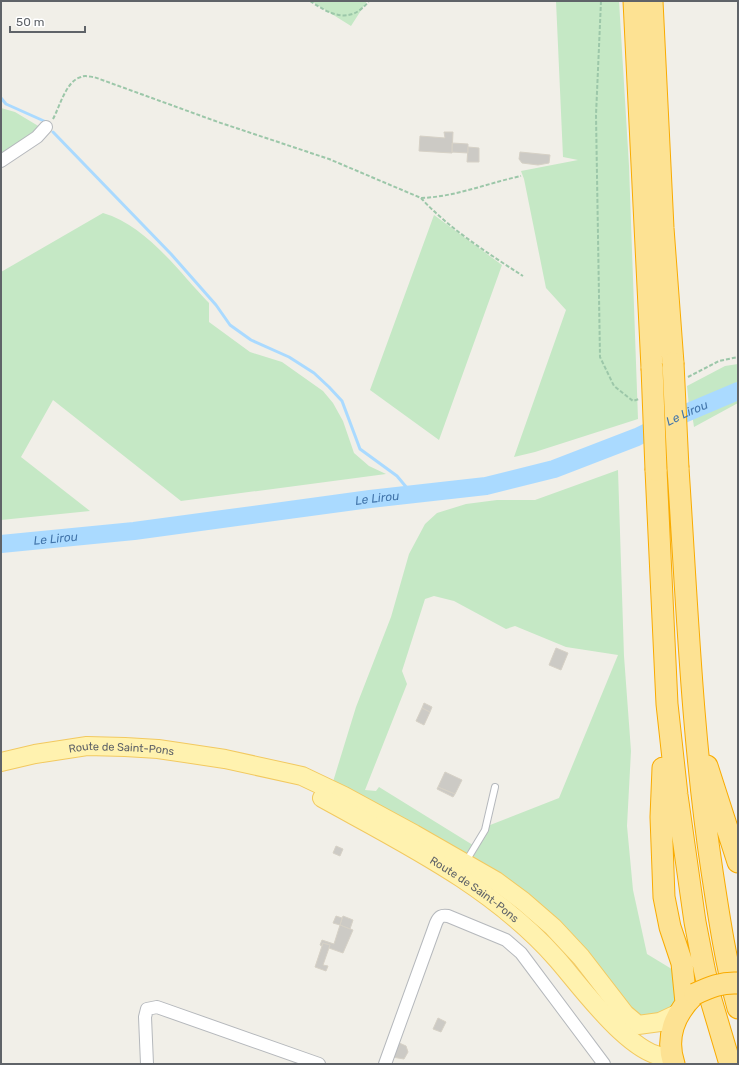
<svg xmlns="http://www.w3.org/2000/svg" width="739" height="1065" font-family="Rubik,sans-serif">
	<rect width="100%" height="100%" fill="#f1efe8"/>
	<!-- green -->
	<path fill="#c5e8c5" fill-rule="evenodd" d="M311,1H367L351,26Z
		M556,1H619L629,166L638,419L535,452L514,457L566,310L546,288L524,179L521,171L578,160L563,157Z
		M1,108L15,112L40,127L1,155Z
		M103,213C147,226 178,271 209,303V322L250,352L282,362L323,391L333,403L343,421L354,453L369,466L386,474L181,501L53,400L21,457L90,511L1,520V272Z
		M434,215L502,265L439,440L370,390Z
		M738,364V388L689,407L687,386L725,366Z
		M738,395V403L694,427L692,414Z
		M618,470L624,656L631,751L627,826L633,890L647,954L703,988L696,1010L682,1025L639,1020L560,929L332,785L356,707L391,617L409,554L425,524L437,513L466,504L497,500H535ZM434,596L454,601L506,629L515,626L566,647L618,655L559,798L485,827L476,847L379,787L376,791L365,790L407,684L402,671L425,599Z"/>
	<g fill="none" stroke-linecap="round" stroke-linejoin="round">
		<!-- stream -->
		<path stroke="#aadaff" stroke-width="3" d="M1,98L6,104L44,121
			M53,132L171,254L216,305L230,325L251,340L289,357L314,373L329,387L342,401L360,449L397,476L412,494"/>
		<!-- river -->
		<path stroke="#aadaff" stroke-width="18" id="s1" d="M1,544L134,531L370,499L486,486L554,469L637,437L686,413L738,391"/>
	</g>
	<!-- building -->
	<path fill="#cccac5" stroke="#d6d1c6" d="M444,132H453L452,153L419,151L420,136L445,138Z
		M452,143L468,144V153L452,152Z
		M468,147L479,148V162H467Z
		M520,152L550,155L549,163L538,165L522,163L519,159Z
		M556,648L568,653L561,670L549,665Z
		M424,703L432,707L430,712L422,708Z
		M422,708L430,712L424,725L416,721Z
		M445,772L462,780L455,794L438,787Z
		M438,787L455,794L453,797L437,789Z
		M336,846L343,849L340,856L333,853Z
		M336,916L342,918L340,925L333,923Z
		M343,916L353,920L350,929L340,925Z
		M340,925L353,930L343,953L329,948L330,945L323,943L322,946L320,945L322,940L334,944Z
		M323,943L330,945L323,965L328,966L326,971L315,967Z
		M438,1018L446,1022L441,1032L433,1029Z
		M397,1042L406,1046L408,1052L404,1059L392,1057Z"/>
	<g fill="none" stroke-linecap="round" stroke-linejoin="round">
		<!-- lane casing -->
		<g stroke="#b5b8bc" stroke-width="8">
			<path id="lane" d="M465,863L485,830L495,787"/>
		</g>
		<!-- street casing -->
		<g stroke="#b5b8bc" stroke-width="14">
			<path id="street" d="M1,161L37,137L46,127
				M147,1064L145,1017L147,1009L157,1007L319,1064
				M385,1064L436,923C439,916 442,915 448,916L506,940L521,953L604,1064"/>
		</g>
		<!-- primary casing -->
		<g stroke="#f2c960" stroke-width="20">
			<g id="primary">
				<path id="s2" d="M1,762L35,754L87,746L125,747L158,749L225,759L302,776L344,796L414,834L496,881L523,901L553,927L581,957L625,1014L638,1025L660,1022L679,1013"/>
				<path id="s3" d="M322,798C405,844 492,886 556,958C577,981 636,1065 672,1056"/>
			</g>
		</g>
		<!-- highway casing -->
		<g stroke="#f9ab00" stroke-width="23">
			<path id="highway" d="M634,1L652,368
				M652,1L663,228L673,363
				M678,468C687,603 692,738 712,871C719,917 726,964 738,1008
				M656,470L667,704L677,795L695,922L704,968L711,1000L730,1064
				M707,766L738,862
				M663,768L661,817L664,897L670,927L682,963L686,1003
				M674,1064C665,1037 675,1013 695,994"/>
		</g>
		<!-- path -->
		<path stroke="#9cc7a9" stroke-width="2" stroke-dasharray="4 2" stroke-linecap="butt" d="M310,1C331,15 350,25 369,1
			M601,1L596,115L600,357L614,386L633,401L639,399
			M53,119C60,106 66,81 81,77C85,75 91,77 94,77L218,122L329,159L421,198C455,197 488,183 521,176
			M421,198C448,228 489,254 523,276
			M688,377L719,361L738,357"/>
		<!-- lane -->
		<use href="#lane" stroke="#fff" stroke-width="6"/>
		<!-- street -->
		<use href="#street" stroke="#fff" stroke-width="12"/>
		<!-- primary -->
		<use href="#primary" stroke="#fff2af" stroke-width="18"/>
		<!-- highway -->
		<use href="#highway" stroke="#fde293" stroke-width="21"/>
		<!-- highway-bridge casing -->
		<g stroke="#f9ab00" stroke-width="23" stroke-linecap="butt">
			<path id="highway-bridge" d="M673,363L678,468
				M652,368L656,470
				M695,994C710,987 722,982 738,983"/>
		</g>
		<!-- highway-bridge -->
		<use href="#highway-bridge" stroke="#fde293" stroke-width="21"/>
	</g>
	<g text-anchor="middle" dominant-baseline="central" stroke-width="3" stroke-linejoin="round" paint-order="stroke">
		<!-- street labels -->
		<g font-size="11" fill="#5f6368" stroke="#fff">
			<text stroke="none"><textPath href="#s2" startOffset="122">Route de Saint-Pons</textPath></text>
			<text stroke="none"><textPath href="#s3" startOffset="178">Route de Saint-Pons</textPath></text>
		</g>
		<!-- water labels -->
		<g font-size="12" font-style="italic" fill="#4174aa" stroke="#fff">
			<text stroke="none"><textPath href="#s1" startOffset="703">Le Lirou</textPath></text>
			<text stroke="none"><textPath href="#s1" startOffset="379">Le Lirou</textPath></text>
			<text stroke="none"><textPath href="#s1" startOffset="55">Le Lirou</textPath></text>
		</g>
	</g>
	<!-- border -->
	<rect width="739" height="1065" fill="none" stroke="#5f6368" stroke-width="4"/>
	<!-- scale -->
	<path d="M10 26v6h75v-6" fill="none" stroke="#5f6368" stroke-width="2"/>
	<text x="16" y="26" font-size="12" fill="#5f6368" stroke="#ffffff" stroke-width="3" paint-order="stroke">50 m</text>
</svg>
